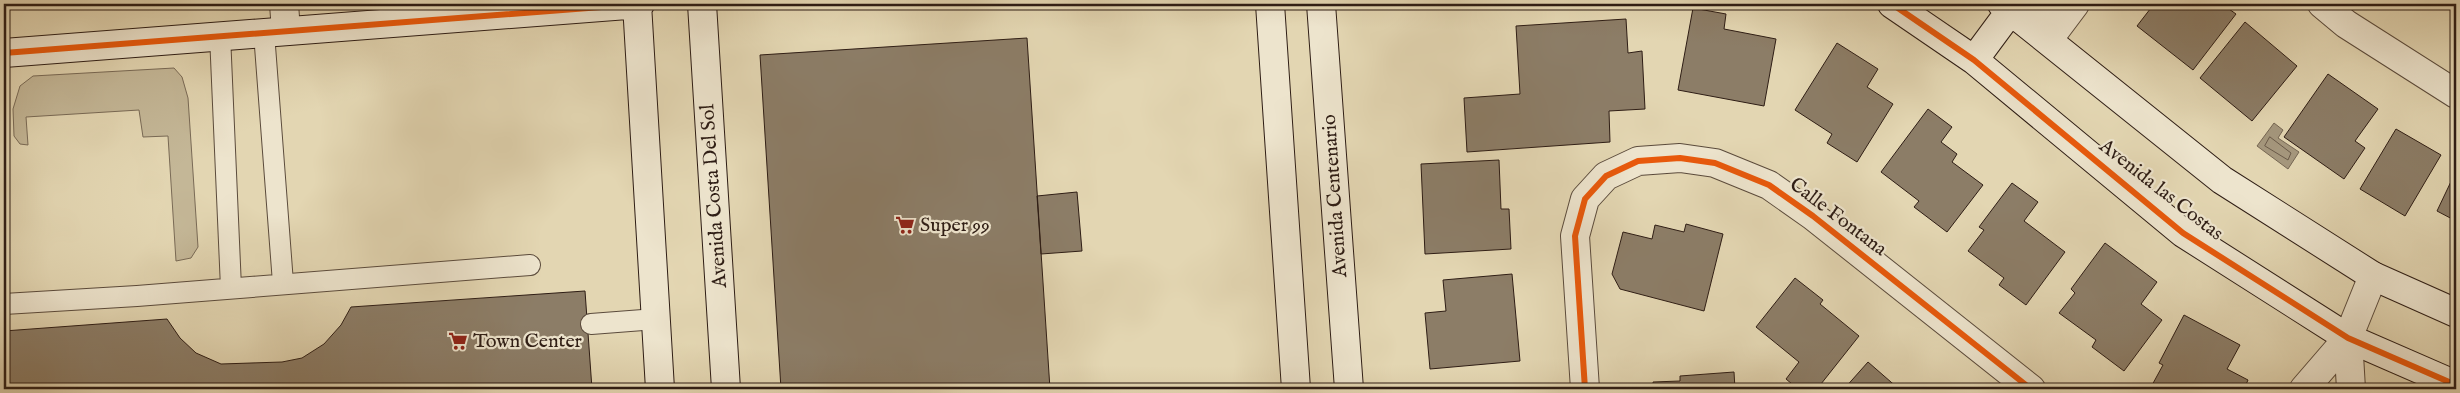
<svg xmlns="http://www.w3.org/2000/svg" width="2460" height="393" font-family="'IM FELL English',serif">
	<rect width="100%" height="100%" fill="#e3d6b2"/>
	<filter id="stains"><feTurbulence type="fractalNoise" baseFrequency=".004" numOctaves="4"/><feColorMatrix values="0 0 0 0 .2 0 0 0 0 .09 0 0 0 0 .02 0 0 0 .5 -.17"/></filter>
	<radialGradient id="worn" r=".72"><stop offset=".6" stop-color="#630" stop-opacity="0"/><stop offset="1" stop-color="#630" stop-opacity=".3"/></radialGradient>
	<!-- green -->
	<path fill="#c4b797" stroke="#796a56" d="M174,68L182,77L188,98L198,247L191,258L176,261L168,136L143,137L139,110L26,117L28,145L20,144L14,136L13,109L20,86L33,76Z"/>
	<!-- water -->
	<path fill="#a5977d" stroke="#756653" d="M2274,123L2283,130L2278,138L2299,152L2288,169L2257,146Z"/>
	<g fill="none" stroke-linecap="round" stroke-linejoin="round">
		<!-- shore -->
		<path stroke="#6a5a49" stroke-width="1" d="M2270,137L2291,153L2288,160L2265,146Z"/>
	</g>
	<!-- building -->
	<path fill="#8c7d67" stroke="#2e1d15" d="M2154,4H2222L2236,14L2193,70L2137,26Z
		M1693,8L1726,14L1724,29L1776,39L1764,106L1678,90Z
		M1626,19L1628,53L1642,51L1645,109L1609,111L1610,142L1467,152L1464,98L1520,94L1516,26Z
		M2245,22L2297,66L2252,121L2200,78Z
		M1027,38L1050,389H781L760,55Z
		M1837,43L1878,69L1867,87L1893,104L1857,162L1827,143L1832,134L1795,110Z
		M2328,74L2378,109L2355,141L2365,148L2344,179L2284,137Z
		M1928,109L1952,127L1941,142L1957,154L1952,162L1983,185L1947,232L1914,207L1919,201L1881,172Z
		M2396,129L2441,155L2405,216L2360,189Z
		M1499,160L1501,209H1509L1511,249L1425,254L1421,164Z
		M2456,171V221L2437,211Z
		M2012,183L2038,202L2024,221L2065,252L2026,305L1999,285L2004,278L1968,251L1984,230L1979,227Z
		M1077,192L1082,251L1041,254L1037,196Z
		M1686,224L1723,234L1704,311L1620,289L1612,274L1623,232L1652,239L1655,225L1684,232Z
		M2105,243L2157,282L2141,304L2162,320L2124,371L2092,347L2096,340L2059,313L2075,293L2071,289Z
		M1512,274L1520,361L1430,369L1425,313L1446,311L1443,280Z
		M1795,278L1823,300L1820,304L1859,336L1817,389H1798L1786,379L1799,362L1756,327Z
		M585,291L592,389H4V331L167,319L180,338L196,353L221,364L282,362L302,358L324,344L341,325L351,307Z
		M2184,315L2240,345L2227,369L2248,380L2244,389H2155L2151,387L2163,365L2159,363Z
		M1868,362L1899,389H1844Z
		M1734,372L1735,389H1654L1653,382L1680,381V376Z
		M1514,384V389L1446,388Z"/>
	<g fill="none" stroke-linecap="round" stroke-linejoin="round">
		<!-- lane casing -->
		<g stroke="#5b4b3c" stroke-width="22">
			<path id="lane" d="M264,33L283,283
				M220,35L231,288
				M4,304L137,296L530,265
				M591,324L656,319"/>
		</g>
		<!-- street casing -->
		<g stroke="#5b4b3c" stroke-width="30">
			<path id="street" d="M284,4L286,31
				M2322,4L2346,24L2456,94
				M2028,24L2042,4
				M2048,40L2075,4
				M2348,338L2351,389
				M1585,389L1575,236L1585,199L1606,176L1638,161L1680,158L1715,163L1769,185L1813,216L2031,389
				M2304,389L2348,338L2373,276"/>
		</g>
		<!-- secondary casing -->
		<g stroke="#2e1d15" stroke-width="30">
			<path id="secondary" d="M637,4L660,389
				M702,4L726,389
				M1270,4L1296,389
				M1321,4L1349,389
				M1892,4L1974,60L2183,233L2348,338L2456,385
				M2002,4L2222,180L2373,276L2456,313
				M4,53L640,4
				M1974,60L2011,10"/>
		</g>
		<!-- lane -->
		<use href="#lane" stroke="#ede4cd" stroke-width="20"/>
		<!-- street -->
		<use href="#street" stroke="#ede4cd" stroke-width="28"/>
		<!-- secondary -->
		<use href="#secondary" stroke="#ede4cd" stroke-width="28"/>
		<!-- cycleway casing -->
		<g stroke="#ede4cd" stroke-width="9">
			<path id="cycleway" d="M1892,4L1974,60L2183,233L2348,338L2456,385
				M4,53L640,4
				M1585,389L1575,236L1585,199L1606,176L1638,161L1680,158L1715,163L1769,185L1813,216L2031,389"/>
		</g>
		<!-- cycleway -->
		<use href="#cycleway" stroke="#e8590c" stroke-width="6"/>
	</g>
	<!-- icons -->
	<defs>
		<g id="supermarket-bare" transform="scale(1.5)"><path d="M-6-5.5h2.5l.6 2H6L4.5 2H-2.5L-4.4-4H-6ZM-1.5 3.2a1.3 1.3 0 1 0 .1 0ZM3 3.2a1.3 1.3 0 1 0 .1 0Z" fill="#8f2418" stroke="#ede4cd" stroke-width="2.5" paint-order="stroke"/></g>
	</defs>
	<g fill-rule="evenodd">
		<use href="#supermarket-bare" x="905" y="225"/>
		<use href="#supermarket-bare" x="458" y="341"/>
	</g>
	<g text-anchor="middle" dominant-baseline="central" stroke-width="4.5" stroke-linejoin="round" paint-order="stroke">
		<!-- street labels -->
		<g font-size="20" fill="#2e1d15" stroke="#ede4cd">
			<text transform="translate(2161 190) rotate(38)">Avenida las Costas</text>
			<text transform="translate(714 196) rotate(-94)">Avenida Costa Del Sol</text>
			<text transform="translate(1335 196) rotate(-94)">Avenida Centenario</text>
			<text transform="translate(1838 217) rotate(37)">Calle Fontana</text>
		</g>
		<!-- poi labels -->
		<g font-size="20" fill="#2e1d15" stroke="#ede4cd" text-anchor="start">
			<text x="920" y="225">Super 99</text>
			<text x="473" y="341">Town Center</text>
		</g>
	</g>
	<!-- margin -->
	<rect width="2460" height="393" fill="none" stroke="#e3d6b2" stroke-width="20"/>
	<rect x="5" y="5" width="2450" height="383" fill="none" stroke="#2e1d15" stroke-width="2.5"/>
	<rect x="10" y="10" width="2440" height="373" fill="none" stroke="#2e1d15"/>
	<rect width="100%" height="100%" filter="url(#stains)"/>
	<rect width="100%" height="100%" fill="url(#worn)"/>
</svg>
